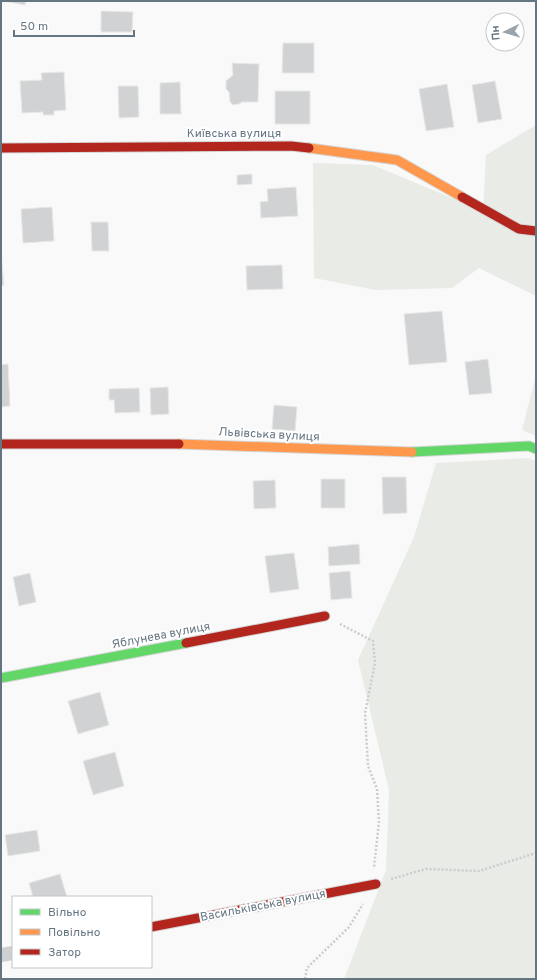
<svg xmlns="http://www.w3.org/2000/svg" width="537" height="980" font-family="Overpass,sans-serif">
	<rect width="100%" height="100%" fill="#f9f9f9"/>
	<!-- green -->
	<path fill="#e8ebe6" d="M536,125V296L479,268L452,288L376,290L314,278L313,163L373,165L483,211L486,155Z
		M536,375V436L522,430Z
		M528,458L536,461V979H344L386,870L389,790L358,660L414,537L436,463Z"/>
	<!-- building -->
	<path fill="#d0d2d3" stroke="#e8e8e8" d="M3,1H26L25,5Z
		M101,11L133,12L132,32H101Z
		M283,43H314V73H282Z
		M232,63L259,64L258,102H242L239,104L233,105L230,102L229,92L226,89V81L233,75Z
		M64,72L66,110L54,111V115H43V112L22,113L20,81L42,80L41,73Z
		M495,81L502,119L478,123L472,85Z
		M180,82L181,114H160V83Z
		M447,84L454,127L426,131L419,89Z
		M118,86H138L139,117L119,118Z
		M275,91H310V124H275Z
		M252,174V184L237,185V175Z
		M296,187L298,216L261,218L260,202L268,201L267,189Z
		M52,207L54,241L23,243L21,209Z
		M91,222H108L109,251H92Z
		M1,252L4,285H1Z
		M282,265L283,289L247,290L246,266Z
		M442,311L447,362L409,365L404,314Z
		M488,359L492,393L469,395L465,362Z
		M8,364L10,406L1,407V365Z
		M168,387L169,414L151,415L150,388Z
		M139,388L140,412L115,413L114,400H109V389Z
		M274,405L297,407L295,431L272,429Z
		M382,477H406L407,513L383,514Z
		M321,479H345V508H321Z
		M275,480L276,508L254,509L253,481Z
		M359,544L360,564L329,566L328,547Z
		M294,553L299,589L270,593L265,556Z
		M350,571L352,598L331,600L329,573Z
		M30,573L36,602L19,606L13,577Z
		M100,692L109,725L78,734L68,701Z
		M115,752L124,786L93,795L83,761Z
		M37,830L40,851L8,856L5,835Z
		M60,874L67,897H33L29,883Z"/>
	<g fill="none" stroke-linecap="round" stroke-linejoin="round">
		<!-- fast casing -->
		<g stroke="#d5d6d7" stroke-width="11">
			<path id="fast" d="M412,452L529,446L536,449
				M1,678L186,643"/>
		</g>
		<!-- slow casing -->
		<g stroke="#d5d6d7" stroke-width="11">
			<path id="slow" d="M309,148L397,160L462,197
				M179,444L412,452"/>
		</g>
		<!-- jam casing -->
		<g stroke="#d5d6d7" stroke-width="11">
			<path id="jam" d="M1,148L291,146L309,148
				M462,197L519,229L536,231
				M1,444H179
				M186,643L325,616
				M151,927L376,884"/>
		</g>
		<!-- path -->
		<path stroke="#cbcccd" stroke-width="2.5" stroke-dasharray="2 2" stroke-linecap="butt" d="M340,624L373,641L375,663L365,713L368,766L377,789L379,822L374,867
			M391,879L426,869L479,871L536,853
			M305,979L307,968L349,927L363,904"/>
		<!-- street -->
		<path stroke="#cecfd0" stroke-width="14" d="M1,955L13,953"/>
		<!-- fast -->
		<use href="#fast" stroke="#63d668" stroke-width="9"/>
		<!-- slow -->
		<use href="#slow" stroke="#ff974d" stroke-width="9"/>
		<!-- jam -->
		<use href="#jam" stroke="#b3261e" stroke-width="9"/>
	</g>
	<g text-anchor="middle" dominant-baseline="central" stroke-width="4" stroke-linejoin="round" paint-order="stroke">
		<!-- street labels -->
		<g font-size="12" fill="#657683" stroke="#fff">
			<text x="234" y="134">Київська вулиця</text>
			<text transform="translate(269 435) rotate(3)">Львівська вулиця</text>
			<text transform="translate(161 636) rotate(-11)">Яблунева вулиця</text>
			<text transform="translate(263 906) rotate(-11)">Васильківська вулиця</text>
		</g>
	</g>
	<!-- border -->
	<rect width="537" height="980" fill="none" stroke="#657683" stroke-width="4"/>
	<!-- legend -->
	<rect x="12" y="896" width="140" height="72" fill="#ffffff" stroke="#c1c8cd"/>
	<rect x="20" y="909" width="20" height="6" fill="#63d668" stroke="#c1c8cd"/>
	<text x="48" y="916" font-size="12" fill="#657683">Вільно</text>
	<rect x="20" y="929" width="20" height="6" fill="#ff974d" stroke="#c1c8cd"/>
	<text x="48" y="936" font-size="12" fill="#657683">Повільно</text>
	<rect x="20" y="949" width="20" height="6" fill="#b3261e" stroke="#c1c8cd"/>
	<text x="48" y="956" font-size="12" fill="#657683">Затор</text>
	<!-- north arrow -->
	<g transform="translate(505 32) rotate(265)"><circle r="19" fill="#ffffff" stroke="#c1c8cd"/>
	<path d="M0-3L7 15L0 10L-7 15Z" fill="#99a4ac"/>
	<text y="-6" font-size="11" font-weight="bold" text-anchor="middle" fill="#657683">Пн</text>
	</g>
	<!-- scale -->
	<path d="M14 30v6h120v-6" fill="none" stroke="#657683" stroke-width="2"/>
	<text x="20" y="30" font-size="12" fill="#657683" stroke="#ffffff" stroke-width="3" paint-order="stroke">50 m</text>
</svg>
